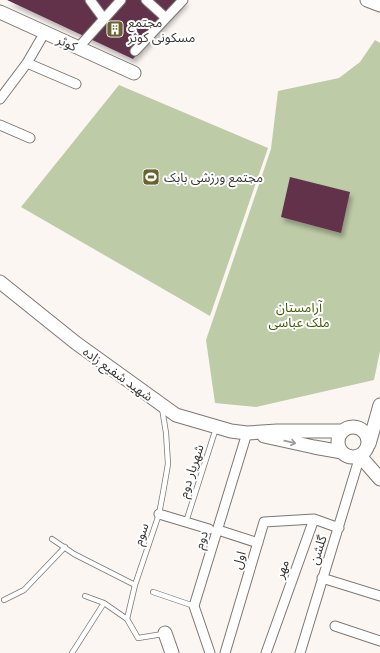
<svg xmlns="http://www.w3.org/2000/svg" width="380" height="653" font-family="Roboto,'Noto Sans Arabic',sans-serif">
	<defs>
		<filter id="shadow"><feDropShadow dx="2.5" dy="4.5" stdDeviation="2" flood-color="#0004"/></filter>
	</defs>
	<rect width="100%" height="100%" fill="#fcf6f3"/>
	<!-- green -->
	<path fill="#bdcba7" d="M375,40L380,43V351L374,380L256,407L215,403L206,340L271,149L278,91L339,78L360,62Z
		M119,85L268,148L210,316L21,207Z"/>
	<!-- building -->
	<path fill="#62314b" filter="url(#shadow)" d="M7,0H187L133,59Z
		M290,177L350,192L341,233L281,217Z"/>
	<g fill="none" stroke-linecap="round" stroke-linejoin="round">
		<!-- lane casing -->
		<g stroke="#7d7874" stroke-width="6">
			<path id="lane" d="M162,408L166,433L168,464L163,493L159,514L135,585L127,619L138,638L163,634
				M186,522L216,428
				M52,539L74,554L135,585
				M153,592L194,606
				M85,596L104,603L127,619
				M4,600L24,590L65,547
				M72,653L104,603"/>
		</g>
		<!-- street casing -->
		<g stroke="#7d7874" stroke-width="11">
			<path id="street" d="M90,0L104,19
				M146,0L166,18
				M78,48L121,0
				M135,51L183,0
				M27,63L76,84
				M0,99L27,63L45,32
				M0,125L30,138
				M159,514L209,529
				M218,530L258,543
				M322,578L380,596
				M335,626L380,641
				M210,653L194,606L247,433
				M225,653L264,522L314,519
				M266,653L314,519L339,528
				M300,653L360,456"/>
		</g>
		<!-- secondary casing -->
		<g stroke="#7d7874" stroke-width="15">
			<path id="secondary" d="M367,0L380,5
				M0,12L134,73
				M0,282L76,343L176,415L231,431L247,433L277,431H342
				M338 442a15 15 0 1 1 30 0a15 15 0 1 1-30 0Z
				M264,436L314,447L342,452
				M369,444L380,405
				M360,456L380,479
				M165,633L172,653"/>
		</g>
		<!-- lane -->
		<use href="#lane" stroke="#fff" stroke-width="4.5"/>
		<!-- street -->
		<use href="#street" stroke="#fff" stroke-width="9"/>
		<!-- secondary -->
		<use href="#secondary" stroke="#fff" stroke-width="13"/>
	</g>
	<!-- one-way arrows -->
	<defs><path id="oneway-shaft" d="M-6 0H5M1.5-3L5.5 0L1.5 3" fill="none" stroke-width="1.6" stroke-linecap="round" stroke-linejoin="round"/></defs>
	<use stroke="#9c9b9a" href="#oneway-shaft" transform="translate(290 442) rotate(13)"/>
	<!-- icons -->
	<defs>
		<g id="building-square" transform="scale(0.9)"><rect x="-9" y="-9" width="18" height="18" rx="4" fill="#68632f" stroke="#fff"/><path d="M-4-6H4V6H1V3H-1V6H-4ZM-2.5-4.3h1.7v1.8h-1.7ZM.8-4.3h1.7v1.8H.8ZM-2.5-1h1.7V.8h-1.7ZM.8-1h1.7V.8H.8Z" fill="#fff"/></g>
		<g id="stadium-square" transform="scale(0.9)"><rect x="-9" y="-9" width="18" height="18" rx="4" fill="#68632f" stroke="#fff"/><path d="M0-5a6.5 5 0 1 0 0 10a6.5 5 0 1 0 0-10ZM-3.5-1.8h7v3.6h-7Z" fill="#fff"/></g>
	</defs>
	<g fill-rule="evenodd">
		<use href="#building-square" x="115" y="29"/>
		<use href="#stadium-square" x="151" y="177"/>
	</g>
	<g text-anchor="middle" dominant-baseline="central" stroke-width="4" stroke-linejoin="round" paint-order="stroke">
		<!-- poi labels -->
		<g font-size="13" fill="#393735" stroke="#fff" text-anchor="start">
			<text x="128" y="22">مجتمع<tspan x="128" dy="15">مسکونی کوثر</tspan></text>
			<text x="164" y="177">مجتمع ورزشی بابک</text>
		</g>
		<!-- street labels -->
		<g font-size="13" fill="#393735" stroke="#fff">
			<text transform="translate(67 43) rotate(25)">کوثر</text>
			<text transform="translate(118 374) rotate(36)">شهید شفیع زاده</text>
			<text transform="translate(191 471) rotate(-72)">شهریار دوم</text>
			<text transform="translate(141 534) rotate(-71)">سوم</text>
			<text transform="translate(201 540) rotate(-72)">دوم</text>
			<text transform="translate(318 550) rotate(-72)">گلشن</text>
			<text transform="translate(239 560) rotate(-73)">اول</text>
			<text transform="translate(282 569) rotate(-71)">مهر</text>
		</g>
		<!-- park labels -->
		<g font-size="13" fill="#445b01" stroke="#fff">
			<text x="299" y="307">آرامستان<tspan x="299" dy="15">ملک عباسی</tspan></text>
		</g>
	</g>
</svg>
